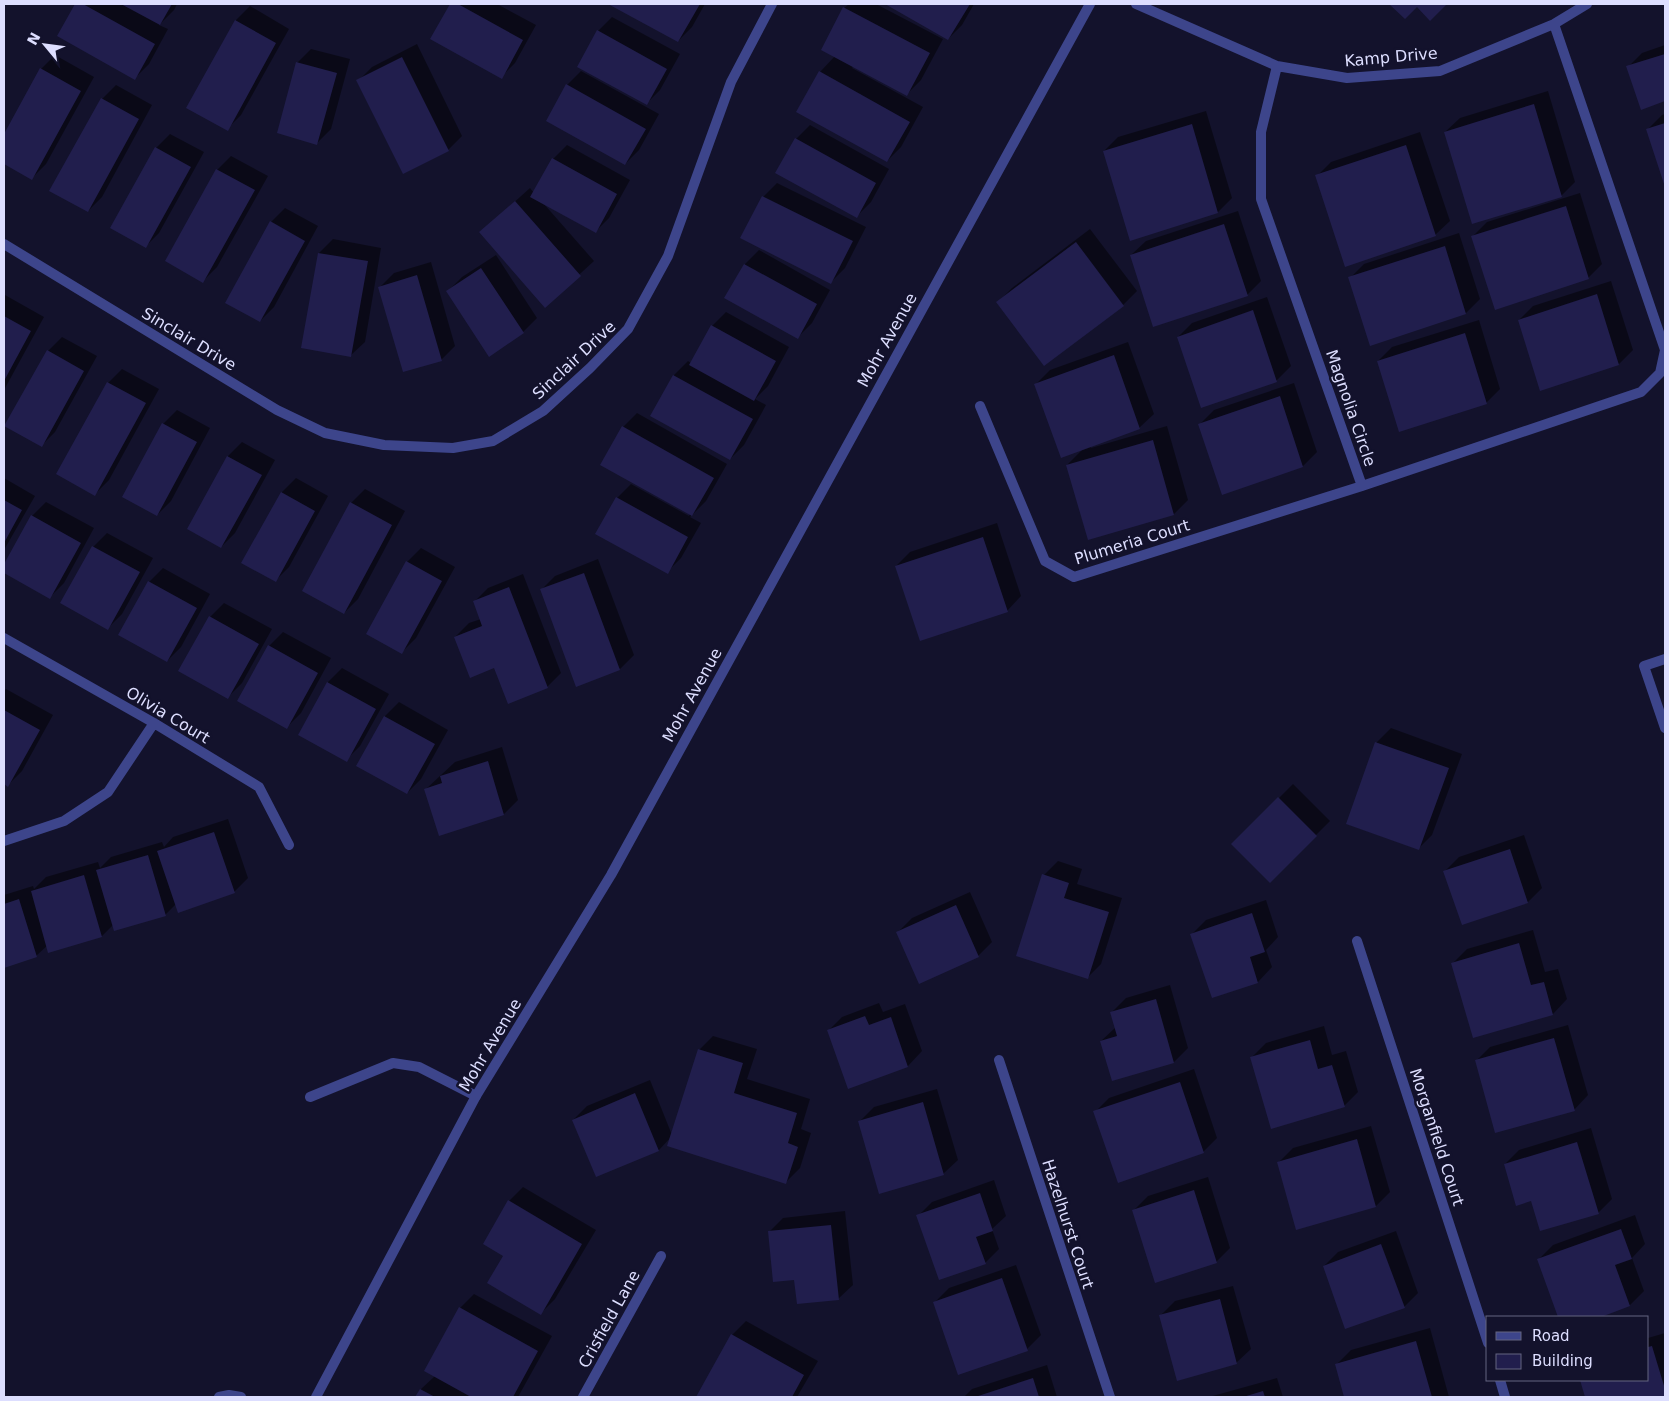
<svg xmlns="http://www.w3.org/2000/svg" width="1669" height="1401" font-family="'DejaVu Sans',sans-serif">
	<rect width="100%" height="100%" fill="#13122c"/>
	<!-- shadow -->
	<path fill="#0007" d="M76,4H177L174,10L159,25L168,29L149,64L135,78L59,36Z
		M451,4H497L536,25L515,63L501,77L432,38Z
		M611,4H705L692,27L678,41Z
		M849,4H876L943,39L921,80L907,94L853,66L852,68L923,107L901,147L887,161L820,72L835,56L844,8Z
		M888,4H974L962,25L948,39Z
		M1391,4H1446L1430,19L1417,6L1405,18Z
		M250,6L289,29L241,115L227,129L236,20Z
		M612,17L680,54L660,90L646,104L598,31Z
		M417,44L462,136L448,150L358,81L372,67Z
		M1665,45V100L1641,108L1628,67L1642,53Z
		M311,49L350,59L331,129L317,143L297,63Z
		M55,55L94,77L46,164L32,178L4,163V137L41,69Z
		M581,71L659,114L639,150L625,164L567,85Z
		M116,85L152,105L102,197L88,211L102,99Z
		M1548,91L1575,182L1561,196L1445,132L1460,118Z
		M1206,111L1232,198L1218,212L1104,151L1118,137Z
		M1665,114V184L1648,129L1662,115Z
		M810,125L889,169L871,202L857,216L796,139Z
		M1420,132L1450,221L1435,235L1317,176L1331,162Z
		M170,134L204,152L159,233L145,247L156,148Z
		M567,145L630,180L609,218L595,232L544,204L594,261L545,306L481,232L530,188L534,193L553,159Z
		M231,156L268,176L217,267L203,281L166,261L217,170Z
		M777,183L866,227L845,268L831,282L763,197Z
		M1580,193L1602,264L1588,278L1473,236L1487,222Z
		M285,208L318,226L274,307L260,321L271,222Z
		M1238,211L1261,281L1247,295L1131,255L1146,241Z
		M1090,229L1137,291L1123,305L998,302L1012,288Z
		M1459,233L1480,299L1466,313L1350,278L1364,264Z
		M333,239L381,248L365,342L350,356L319,253Z
		M759,250L830,290L812,323L798,337L726,298L745,264Z
		M496,255L537,318L523,332L448,291L462,277Z
		M431,262L455,346L441,360L380,287L394,273Z
		M1611,281L1633,350L1619,364L1519,320L1533,306Z
		M5,295L44,317L4,390V296Z
		M1267,297L1291,366L1277,380L1202,406L1178,337L1192,323Z
		M726,312L789,347L768,386L755,399L766,405L744,445L730,459L652,415L674,375L688,361L691,363L712,326Z
		M1479,320L1500,389L1486,403L1378,361L1392,347Z
		M62,337L97,356L55,432L41,446L48,351Z
		M1128,342L1154,414L1139,428L1090,446L1091,448L1167,426L1188,500L1174,514L1067,465L1083,449L1036,384L1050,370Z
		M122,369L159,389L109,480L95,494L108,383Z
		M1294,383L1317,452L1303,466L1200,424L1214,410Z
		M177,410L210,428L171,501L157,515L163,424Z
		M637,413L727,464L706,501L690,517L701,523L681,558L667,572L617,498L631,484L689,516L690,514L602,464L623,427Z
		M242,442L275,460L235,533L221,547L188,529L228,456Z
		M4,478L35,496L4,550Z
		M296,478L328,496L289,567L275,581L243,563L282,492Z
		M365,489L405,511L358,599L344,613L351,503Z
		M46,502L94,528L64,583L50,597L4,572V567L32,516Z
		M997,523L1021,596L1007,611L896,566L910,552Z
		M107,533L153,558L122,614L108,628L93,547Z
		M421,548L455,567L416,638L402,652L407,562Z
		M598,559L634,655L620,669L541,590L555,576Z
		M163,568L210,594L181,647L167,661L149,582Z
		M523,574L561,673L547,687L495,667L455,637L469,623L481,619L474,602L488,588Z
		M224,603L272,629L242,683L228,697L210,617Z
		M283,632L331,658L301,713L287,727L269,646Z
		M342,668L389,694L360,746L346,760L299,734L328,682Z
		M6,689L53,715L22,771L8,785L4,783V691Z
		M399,702L448,730L421,779L407,793L358,765L385,716Z
		M1391,728L1462,754L1432,835L1418,849L1347,824L1377,742Z
		M502,747L518,800L504,814L426,789L455,762Z
		M1293,784L1330,821L1270,881L1233,844Z
		M228,819L248,878L234,892L176,904L165,915L113,925L102,936L48,945L36,956L4,967V895L33,886L34,889L46,877L98,862L100,868L111,857L162,842L164,847L173,837Z
		M1524,835L1542,888L1528,902L1445,871L1459,857Z
		M1058,861L1082,869L1077,884L1122,898L1101,964L1087,978L1044,875Z
		M970,892L992,942L978,956L898,932L912,918Z
		M1266,900L1278,937L1266,950L1272,967L1258,982L1213,997L1192,934L1206,920Z
		M1533,930L1545,972L1558,969L1567,999L1553,1014L1453,963L1467,949Z
		M1170,985L1188,1048L1174,1062L1101,1041L1116,1027L1112,1012L1126,998Z
		M879,1003L883,1012L905,1004L922,1051L908,1066L849,1087L828,1031L842,1017Z
		M1568,1025L1588,1095L1574,1110L1476,1061L1490,1047Z
		M1324,1026L1332,1055L1346,1051L1358,1092L1344,1106L1252,1057L1266,1043Z
		M713,1036L757,1049L747,1079L810,1099L801,1129L811,1133L800,1168L786,1182L672,1136L659,1150L596,1176L573,1120L587,1106L650,1080L672,1135L699,1050Z
		M1194,1069L1217,1138L1203,1152L1095,1112L1109,1098Z
		M937,1089L958,1160L943,1174L860,1121L874,1107Z
		M1371,1126L1390,1192L1376,1206L1297,1229L1279,1162L1293,1148Z
		M1591,1128L1612,1199L1598,1213L1532,1199L1505,1164L1519,1150Z
		M1208,1177L1230,1248L1216,1262L1134,1210L1148,1196Z
		M994,1180L1006,1216L992,1229L999,1249L985,1263L918,1216L932,1202Z
		M523,1187L596,1230L555,1299L541,1313L504,1255L509,1201Z
		M845,1211L853,1285L838,1299L795,1278L769,1232L783,1218Z
		M1635,1215L1645,1244L1632,1258L1644,1291L1630,1305L1597,1317H1560L1539,1259L1553,1245Z
		M1396,1231L1418,1293L1404,1307L1324,1266L1338,1252Z
		M1016,1265L1041,1335L1027,1349L935,1302L949,1288Z
		M1233,1286L1251,1349L1236,1363L1161,1315L1175,1301Z
		M474,1294L552,1336L518,1397H417L421,1389L435,1376L425,1371L460,1308Z
		M746,1321L818,1361L797,1397H698L732,1335Z
		M1430,1328L1449,1397H1346L1337,1364L1351,1350Z
		M1665,1333V1397H1587L1582,1380H1648V1338Z
		M1047,1365L1057,1397H964L972,1389Z
		M1277,1378L1283,1397H1209Z"/>
	<!-- building -->
	<path fill="#211e4d" d="M75,4H83L155,44L135,80L57,36Z
		M121,4H172L160,25Z
		M450,4H458L523,40L502,79L430,39Z
		M608,4H700L678,42Z
		M885,4H970L948,40Z
		M1389,4H1447L1430,21L1417,7L1405,19Z
		M843,7L930,53L907,96L821,50Z
		M235,20L276,43L228,131L186,108Z
		M597,30L667,69L647,105L577,67Z
		M1665,54V101L1641,110L1626,66Z
		M402,57L449,151L403,174L356,80Z
		M296,62L337,73L317,145L277,133Z
		M40,68L81,91L32,180L4,164V134Z
		M819,71L910,122L887,162L796,112Z
		M566,84L646,129L625,165L546,121Z
		M101,98L139,119L88,212L49,191Z
		M1534,104L1562,197L1472,224L1444,132Z
		M1665,123V187L1646,129Z
		M1192,124L1218,213L1130,241L1103,151Z
		M795,138L876,183L857,218L775,173Z
		M1406,145L1436,236L1345,267L1315,175Z
		M155,147L191,167L146,248L110,228Z
		M552,158L617,194L596,233L530,197Z
		M216,169L255,190L203,283L165,261Z
		M762,196L853,241L831,284L740,238Z
		M515,201L581,276L545,308L479,232Z
		M1566,206L1589,279L1495,310L1471,236Z
		M270,221L305,241L260,322L225,303Z
		M1224,224L1248,296L1153,327L1130,255Z
		M1076,242L1124,306L1044,366L996,302Z
		M1445,246L1466,314L1370,346L1348,277Z
		M318,253L368,261L351,357L301,348Z
		M744,264L817,304L798,339L724,298Z
		M481,268L524,333L489,357L446,291Z
		M417,275L442,361L403,372L378,287Z
		M1597,294L1619,365L1540,391L1518,320Z
		M1253,310L1277,382L1201,408L1177,337Z
		M4,316L31,331L4,381Z
		M711,325L776,361L754,401L689,365Z
		M1465,333L1487,404L1399,432L1377,361Z
		M47,350L84,371L42,447L4,426Z
		M1114,355L1140,429L1061,458L1034,384Z
		M673,375L753,419L730,460L650,416Z
		M107,382L146,403L95,496L56,474Z
		M1280,396L1303,467L1222,495L1198,424Z
		M162,423L197,442L157,516L122,497Z
		M622,426L714,478L692,516L600,465Z
		M1153,440L1174,515L1088,540L1066,465Z
		M227,456L262,475L221,548L187,529Z
		M281,492L315,511L276,582L241,563Z
		M616,497L688,537L668,574L595,534Z
		M4,500L22,510L4,543Z
		M350,502L392,525L344,614L302,591Z
		M31,515L81,543L50,599L4,573V564Z
		M983,537L1008,612L920,641L895,566Z
		M92,546L140,572L108,630L60,603Z
		M406,561L442,581L402,654L366,634Z
		M584,573L620,670L576,687L540,589Z
		M148,581L197,608L167,662L118,635Z
		M509,587L548,688L508,704L494,668L470,678L454,637L482,626L473,601Z
		M209,616L259,644L228,699L178,671Z
		M268,645L318,673L287,729L237,701Z
		M327,682L376,709L347,762L298,735Z
		M4,710L40,730L8,787L4,784Z
		M384,716L435,744L407,794L356,766Z
		M1375,742L1449,768L1419,850L1346,824Z
		M488,761L504,815L439,836L424,789L442,783L440,776Z
		M1278,797L1317,836L1270,883L1231,844Z
		M214,832L235,893L178,913L157,851Z
		M1510,849L1528,903L1462,925L1443,871Z
		M148,855L166,916L114,931L96,870Z
		M1042,874L1069,883L1064,898L1109,912L1088,979L1016,956Z
		M84,875L102,937L48,953L31,891Z
		M19,899L37,957L4,968V904Z
		M956,905L979,957L919,984L896,932Z
		M1252,913L1265,952L1250,957L1258,983L1212,998L1190,934Z
		M1519,943L1531,985L1544,982L1553,1015L1473,1038L1451,963Z
		M1156,999L1174,1063L1112,1081L1100,1041L1117,1036L1110,1012Z
		M865,1016L869,1025L891,1017L908,1067L848,1089L827,1030Z
		M1554,1038L1575,1111L1495,1133L1475,1060Z
		M1310,1040L1318,1069L1332,1065L1345,1107L1271,1129L1250,1057Z
		M698,1049L743,1063L734,1093L797,1113L788,1143L798,1147L786,1184L667,1146Z
		M1180,1082L1204,1153L1118,1183L1093,1111Z
		M635,1093L659,1151L596,1177L572,1120Z
		M923,1102L944,1175L879,1194L858,1121Z
		M1357,1139L1376,1207L1296,1230L1277,1162Z
		M1577,1142L1599,1214L1540,1231L1531,1201L1516,1206L1504,1164Z
		M1194,1190L1217,1263L1155,1283L1132,1210Z
		M980,1193L993,1231L976,1237L986,1264L939,1280L916,1215Z
		M508,1200L582,1244L541,1315L487,1283L503,1256L483,1244Z
		M831,1225L839,1300L797,1304L794,1280L773,1282L768,1231Z
		M1621,1229L1632,1259L1615,1265L1630,1306L1601,1317H1558L1537,1259Z
		M1381,1244L1405,1308L1345,1329L1323,1266Z
		M1002,1278L1028,1351L958,1375L933,1302Z
		M1220,1299L1237,1364L1177,1381L1159,1315Z
		M459,1307L538,1351L513,1397H471L424,1371Z
		M731,1334L804,1375L792,1397H696Z
		M1416,1341L1432,1397H1344L1335,1364Z
		M1652,1346L1665,1389V1397H1585L1580,1380H1648V1347Z
		M1033,1378L1039,1397H975Z
		M420,1389L435,1397H415Z
		M1263,1391L1265,1397H1243Z"/>
	<g fill="none" stroke-linecap="round" stroke-linejoin="round">
		<!-- lane -->
		<path stroke="#3d458b" stroke-width="10" d="M310,1097L393,1063L419,1067L476,1096
			M219,1397L229,1395L241,1397"/>
		<!-- street -->
		<path stroke="#3d458b" stroke-width="10" d="M1136,4L1277,66L1347,78L1440,71L1554,24L1587,4
			M1554,24L1665,350
			M1277,66L1261,132V199L1362,486
			M4,244L277,410L325,433L384,445L453,448L493,441L543,411L590,368L628,329L668,256L731,82L772,4
			M980,406L1045,561L1074,577L1362,486L1641,392L1660,373L1665,350
			M4,638L154,723L259,787L289,845
			M1665,659L1644,666L1665,728
			M4,841L64,821L108,792L154,723
			M1357,941L1488,1343
			M999,1060L1110,1397
			M1500,1380L1505,1397
			M316,1397L476,1096L611,875L1090,4
			M583,1397L661,1256"/>
	</g>
	<g text-anchor="middle" dominant-baseline="central" stroke-width="5" stroke-linejoin="round" paint-order="stroke">
		<!-- street labels -->
		<g font-size="16" fill="#dddeff" stroke="#13122c">
			<text transform="translate(1391 57) rotate(-5)">Kamp Drive</text>
			<text transform="translate(189 339) rotate(31)">Sinclair Drive</text>
			<text transform="translate(887 340) rotate(-61)">Mohr Avenue</text>
			<text transform="translate(574 360) rotate(-43)">Sinclair Drive</text>
			<text transform="translate(1351 408) rotate(71)">Magnolia Circle</text>
			<text transform="translate(1132 542) rotate(-17)">Plumeria Court</text>
			<text transform="translate(692 695) rotate(-61)">Mohr Avenue</text>
			<text transform="translate(168 715) rotate(31)">Olivia Court</text>
			<text transform="translate(490 1045) rotate(-59)">Mohr Avenue</text>
			<text transform="translate(1437 1137) rotate(72)">Morganfield Court</text>
			<text transform="translate(1068 1224) rotate(72)">Hazelhurst Court</text>
			<text transform="translate(609 1319) rotate(-61)">Crisfield Lane</text>
		</g>
	</g>
	<!-- border -->
	<rect width="1669" height="1401" fill="none" stroke="#dddeff" stroke-width="10"/>
	<!-- legend -->
	<rect x="1486" y="1316" width="162" height="65" fill="#13122c" stroke="#646480"/>
	<rect x="1496" y="1332" width="25" height="8" fill="#3d458b" stroke="#646480"/>
	<text x="1532" y="1341" font-size="15" fill="#dddeff">Road</text>
	<rect x="1496" y="1354" width="25" height="15" fill="#211e4d" stroke="#646480"/>
	<text x="1532" y="1366" font-size="15" fill="#dddeff">Building</text>
	<!-- north arrow -->
	<g transform="translate(45 45) rotate(299)" stroke="#13122c" stroke-width="4" paint-order="stroke">
	<path d="M0-4L9 19L0 12L-9 19Z" fill="#dddeff"/>
	<text y="-8" font-size="14" font-weight="bold" text-anchor="middle" fill="#dddeff">N</text>
	</g>
</svg>
